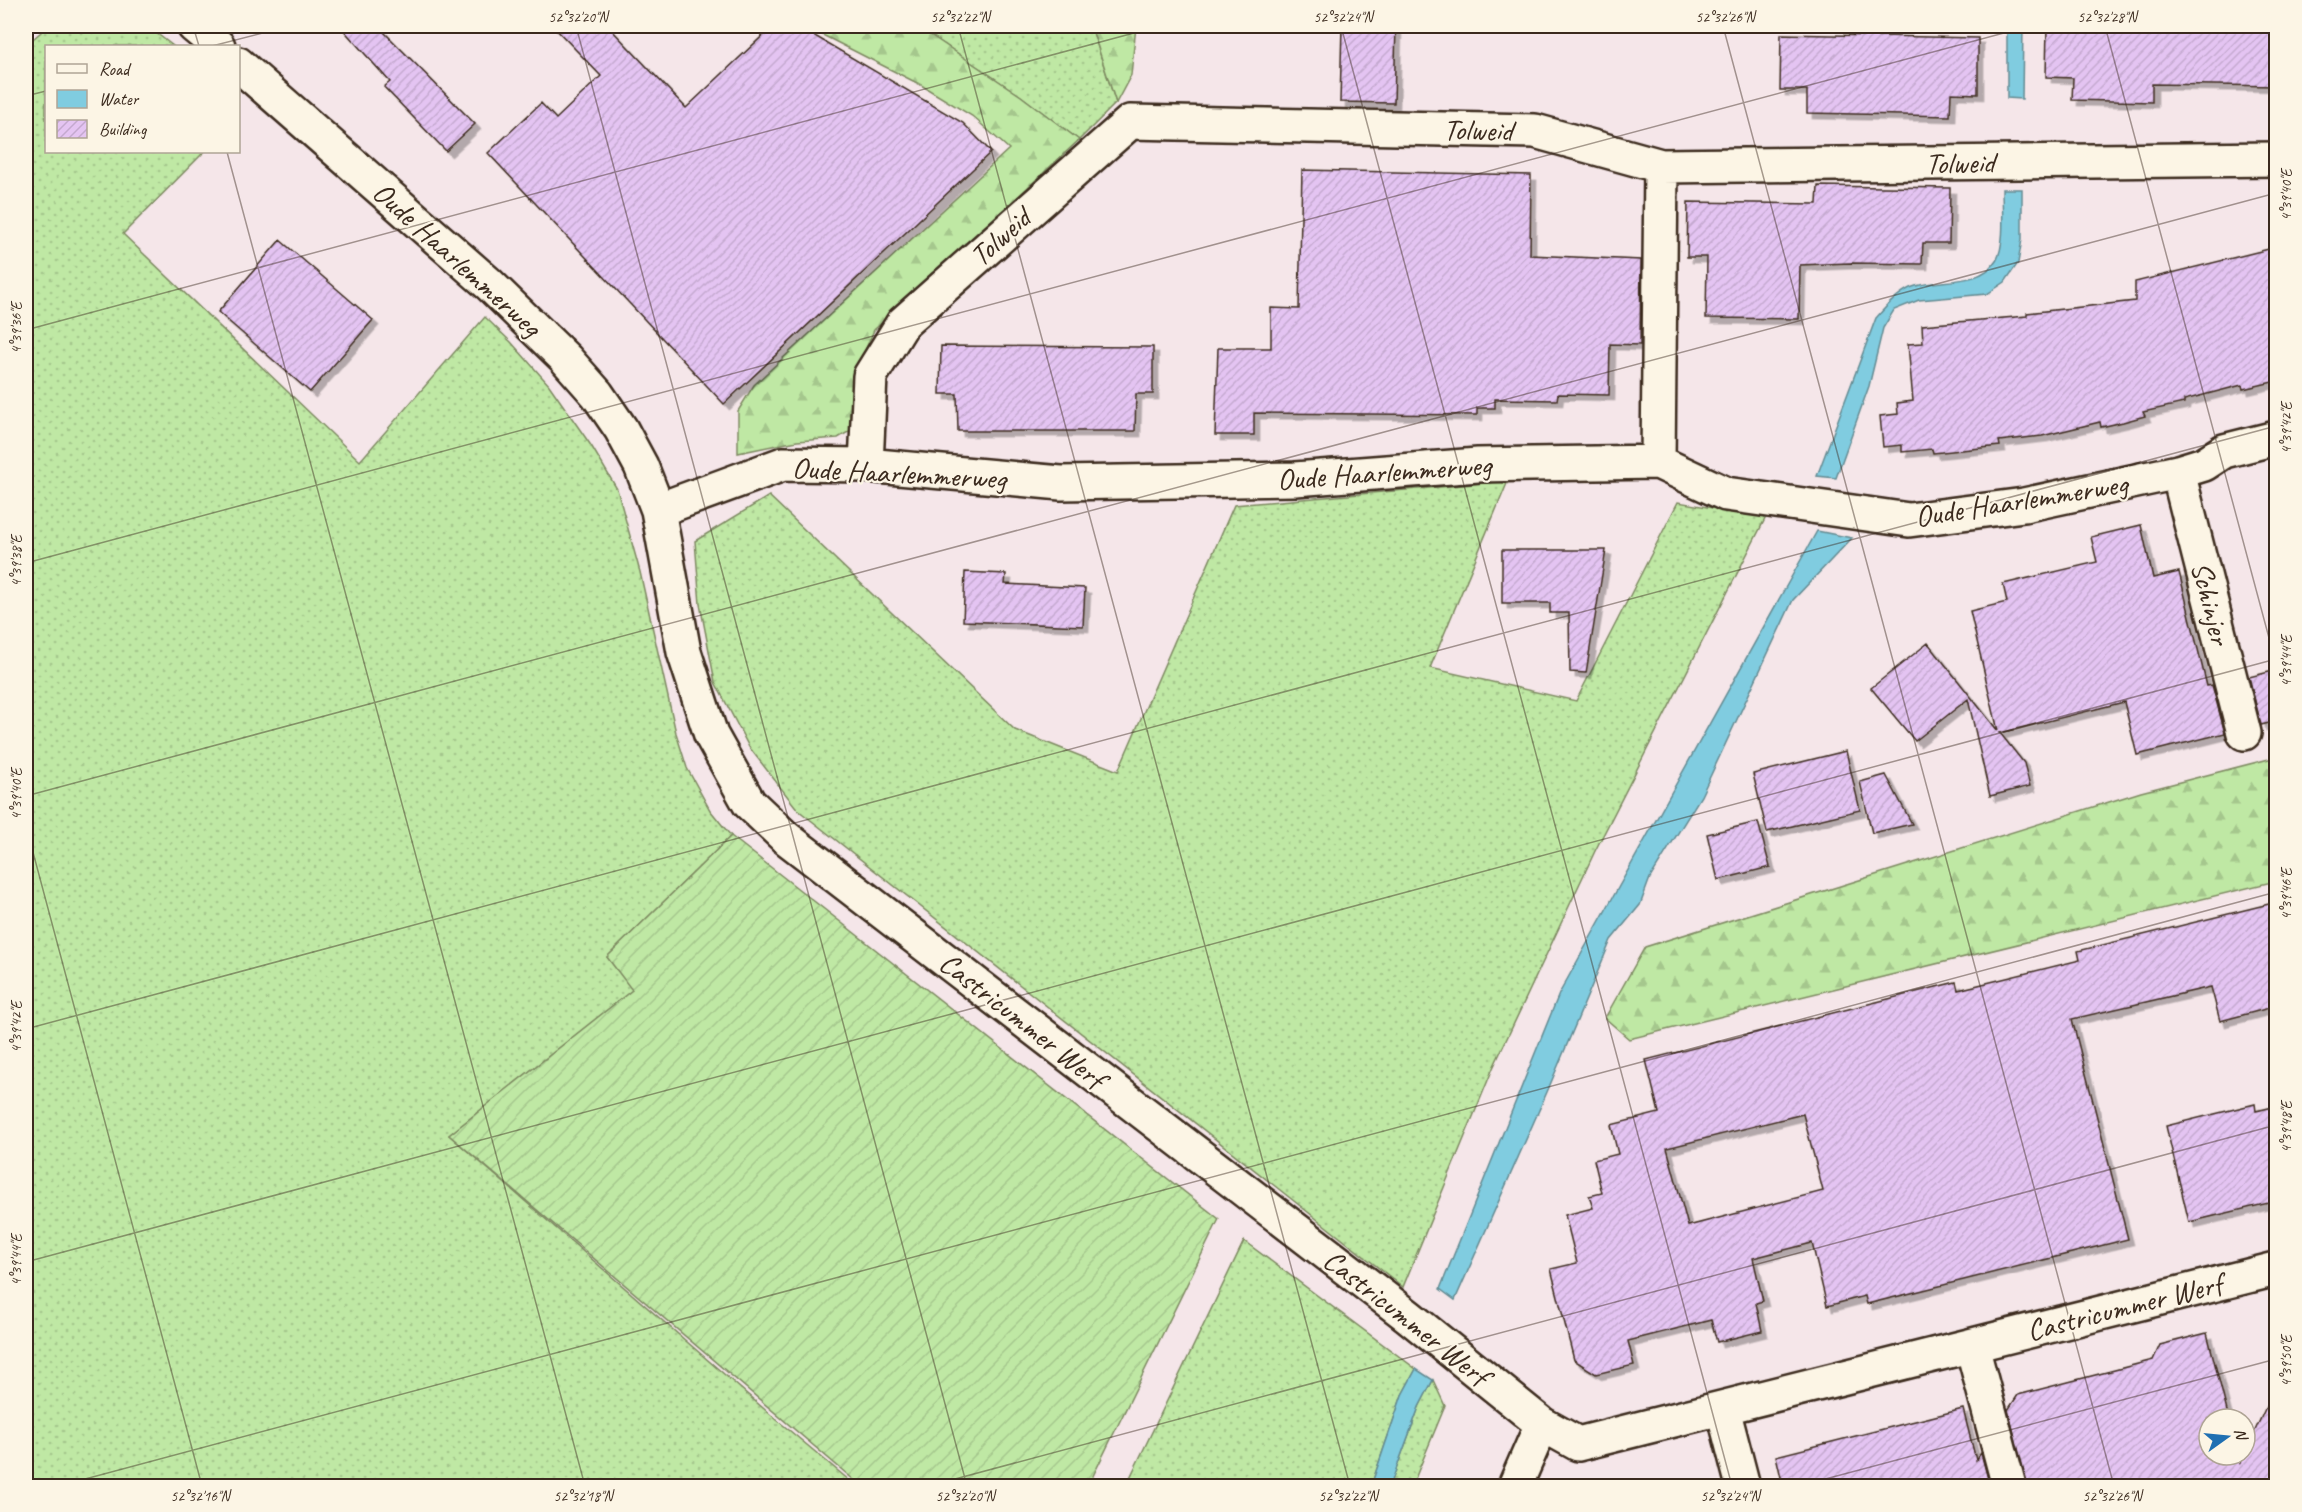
<svg xmlns="http://www.w3.org/2000/svg" width="2302" height="1512" font-family="Caveat,sans-serif">
	<defs>
		<pattern id="grass-dots" width="8" height="8" patternUnits="userSpaceOnUse" patternTransform="scale(1.5)"><rect width="8" height="8" fill="#bfe8a4"/><path d="M2 2h.1M6 6h.1" fill="none" stroke="#a5c78d" stroke-width="1.8" stroke-linecap="round"/></pattern>
		<pattern id="forest-firs" width="22" height="20" patternUnits="userSpaceOnUse" patternTransform="scale(1.5)"><rect width="22" height="20" fill="#bfe8a4"/><path d="M5 1l3.5 6h-7zM16 11l3.5 6h-7z" fill="#a5c78d"/></pattern>
		<pattern id="garden-furrows" width="10" height="10" patternUnits="userSpaceOnUse" patternTransform="scale(1.5)"><rect width="10" height="10" fill="#bfe8a4"/><path d="M-1 1l2-2M0 10L10 0M9 11l2-2" fill="none" stroke="#a5c78d"/></pattern>
		<pattern id="building-hatch" width="6" height="6" patternUnits="userSpaceOnUse" patternTransform="scale(1.5)"><rect width="6" height="6" fill="#e4c4f2"/><path d="M-1 1l2-2M0 6l6-6M5 7l2-2" fill="none" stroke="#c4a9cf"/></pattern>
		<filter id="shadow"><feDropShadow dx="5.5" dy="5.5" stdDeviation="0" flood-color="#0004"/></filter>
	</defs>
	<rect width="100%" height="100%" fill="#f5e6e9"/>
	<filter id="ink" filterUnits="userSpaceOnUse"><feTurbulence type="fractalNoise" baseFrequency=".0167" numOctaves="2"/><feDisplacementMap in="SourceGraphic" scale="12" xChannelSelector="R" yChannelSelector="G"/><feConvolveMatrix kernelMatrix="1 2 1 2 8 2 1 2 1" color-interpolation-filters="sRGB"/></filter>
	<g filter="url(#ink)">
		<!-- grass -->
		<path fill="url(#grass-dots)" stroke="#7d8961" stroke-width="1.5" d="M48,26H147L173,46H46V152H204L123,234L360,461L485,317L511,342L549,385L592,447L617,489L640,572L676,733L687,768L710,810L731,836L607,957L633,990L449,1135L771,1415L856,1486H26V45Z
			M917,26H1091L1116,103L1079,140L1021,96Z
			M1508,481L1430,668L1576,701L1678,502L1766,517L1595,851L1493,1068L1403,1287L798,810L749,747L715,682L700,604L695,541L769,496L1015,730L1118,771L1234,505Z
			M1244,1241L1416,1369L1402,1395L1371,1486H1126Z
			M1433,1380L1445,1406L1412,1486H1390L1419,1407Z"/>
		<!-- forest -->
		<path fill="url(#forest-firs)" stroke="#7d8961" stroke-width="1.5" d="M805,26H917L1021,96L1079,140L874,330L856,371L855,428L838,438L797,441L738,453V411L754,385L1009,149L972,116L921,85Z
			M1091,26H1136L1131,75L1116,103Z
			M2273,758L2275,762H2276V881L1629,1039L1605,1018L1645,947L2141,792Z"/>
		<!-- garden -->
		<path fill="url(#garden-furrows)" stroke="#7d8961" stroke-width="1.5" d="M731,836L1219,1219L1088,1486H861L449,1135L632,990L607,957Z"/>
		<!-- water -->
		<path fill="#80cce0" stroke="#648b92" stroke-width="1.5" d="M2007,26H2023L2022,99L2007,98Z
			M2002,189H2022V239L2018,263L2005,282L1987,294L1919,300L1894,310L1883,328L1869,386L1836,478L1817,476L1876,318C1885,308 1897,294 1910,288C1936,277 1979,288 1996,261C2006,245 2002,207 2002,189Z
			M1817,531L1852,538L1793,600L1701,796L1650,878L1640,905L1611,940L1547,1092L1455,1300L1440,1289L1559,994Z
			M1416,1369L1433,1380L1419,1407L1390,1486H1371L1402,1395Z"/>
		<!-- building -->
		<path fill="url(#building-hatch)" stroke="#3b2a1e" stroke-width="1.5" fill-rule="evenodd" filter="url(#shadow)" d="M340,26H378L475,124L446,151L384,87L390,82Z
			M553,26H608L686,108L773,26H798L963,123L991,152L724,404L488,153L541,103L556,119L601,76Z
			M1342,26H1396L1394,103L1340,102Z
			M2047,26H2277V86L2152,84V102L2072,100L2073,78L2046,77Z
			M1781,34L1978,38V94L1951,93L1950,116L1807,113V90H1780Z
			M1302,170L1531,175L1530,255L1641,260L1640,345L1610,344L1609,395L1558,394L1557,400L1495,399V408H1477V415L1254,413V435H1215L1218,348H1271V308L1299,309Z
			M1818,186L1950,188L1949,243H1923L1922,264L1850,263L1800,265L1799,319L1706,318L1707,257H1687L1688,202L1817,204Z
			M280,240L373,320L310,392L218,312Z
			M2277,247V381L2243,389L2242,385L2184,400V403L2143,412L2145,416L2123,422L2101,427L2100,422L2042,436L1999,441L2000,446L1933,453L1932,449L1902,452V445L1883,447L1880,416L1898,414L1897,403L1913,401L1908,344L1923,343L1922,325L2027,316V313L2135,301V282Z
			M941,346L1153,347V394H1136L1135,431H958L957,394H940Z
			M2141,525L2153,578L2179,572L2207,686L2212,685L2225,733L2137,755L2124,702L2000,733L2024,763L2030,786L1990,796L1968,699L1915,741L1871,688L1928,643L1998,731L1970,611L2007,602L2003,584L2097,562L2091,537Z
			M1502,550H1606L1586,673L1570,672L1569,613H1550V603H1502Z
			M965,572L1006,574L1005,584L1085,588L1083,626L963,621Z
			M2277,670V721L2261,725L2249,677Z
			M1846,751L1860,810L1767,832L1753,774Z
			M1886,775L1912,824L1872,833L1860,782Z
			M1758,822L1770,867L1718,880L1707,834Z
			M2277,902V1006L2220,1021L2211,987L2072,1019L2128,1239L1867,1304L1865,1296L1827,1306L1812,1243L1753,1258L1763,1301L1756,1303L1762,1331L1717,1342L1711,1320L1628,1341L1634,1365L1596,1374L1574,1360L1551,1269L1577,1263L1565,1215L1593,1208L1589,1196L1602,1193L1594,1160L1618,1154L1611,1125L1659,1113L1646,1060L1956,982L1958,990L2080,960L2078,951ZM1803,1114L1823,1191L1688,1226L1667,1148Z
			M2255,1104L2256,1111L2277,1106V1201L2189,1222L2166,1126Z
			M2207,1333L2229,1419H2209V1455H2238L2240,1463L2277,1383V1486H2027L2008,1410L2018,1395L2153,1360L2160,1345Z
			M1963,1409L1976,1460L1981,1453L1990,1486H1783L1776,1456Z"/>
		<g fill="none" stroke-linecap="round" stroke-linejoin="round">
			<!-- minor casing -->
			<g stroke="#3b2a1e" stroke-width="38">
				<path id="minor" d="M194,26L218,46
					M238,64L489,284L566,359L597,394L621,429L641,466L658,510L783,464L866,465L1061,483L1295,479L1478,465L1658,462L1726,494L1909,520L2024,505L2178,472L2204,464L2224,451L2276,438
					M1658,462L1661,166
					M866,465L870,376L903,323L1130,122L1535,131L1661,166L2276,159
					M2178,472L2244,733
					M658,510L684,652L711,735L749,803L785,837L1408,1316L1542,1424L1578,1444L2276,1269
					M1972,1346L2009,1486
					M1723,1409L1743,1486
					M1515,1486L1542,1424"/>
			</g>
			<!-- minor -->
			<use href="#minor" stroke="#fcf5e5" stroke-width="33"/>
		</g>
	</g>
	<!-- ticks -->
	<path fill="none" stroke="#3b2a1e" stroke-width="1.5" stroke-opacity="0.45" d="M193,26L199,46M576,26L967,1486M958,26L1350,1486M1341,26L1732,1486M1723,26L2114,1486M2105,26L2276,664M212,46L290,26M26,96L46,91M227,152L585,1486M26,330L1160,26M26,563L2030,26M26,796L2276,193M26,826L202,1486M26,1029L2276,426M26,1262L2276,659M59,1486L2276,892M929,1486L2276,1125M1799,1486L2276,1359"/>
	<g text-anchor="middle" dominant-baseline="central" stroke-width="4.5" stroke-linejoin="round" paint-order="stroke">
		<!-- street labels -->
		<g font-size="30" fill="#3b2a1e" stroke="#fcf5e5">
			<text transform="translate(1478 130) rotate(1)">Tolweid</text>
			<text transform="translate(1960 163) rotate(-1)">Tolweid</text>
			<text transform="translate(1000 237) rotate(-42)">Tolweid</text>
			<text transform="translate(457 259) rotate(42)">Oude Haarlemmerweg</text>
			<text transform="translate(1384 472) rotate(-4)">Oude Haarlemmerweg</text>
			<text transform="translate(899 473) rotate(3)">Oude Haarlemmerweg</text>
			<text transform="translate(2021 500) rotate(-9)">Oude Haarlemmerweg</text>
			<text transform="translate(2211 603) rotate(76)">Schinjer</text>
			<text transform="translate(1022 1020) rotate(38)">Castricummer Werf</text>
			<text transform="translate(2124 1307) rotate(-14)">Castricummer Werf</text>
			<text transform="translate(1406 1317) rotate(38)">Castricummer Werf</text>
		</g>
	</g>
	<!-- margin -->
	<rect width="2302" height="1512" fill="none" stroke="#fcf5e5" stroke-width="66"/>
	<!-- legend -->
	<rect x="45" y="45" width="195" height="108" fill="#fcf5e5" stroke="#afa495" stroke-width="1.5"/>
	<rect x="57" y="64" width="30" height="9" fill="#fcf5e5" stroke="#afa495" stroke-width="1.5"/>
	<text x="99" y="75" font-size="18" fill="#3b2a1e">Road</text>
	<rect x="57" y="90" width="30" height="18" fill="#80cce0" stroke="#afa495" stroke-width="1.5"/>
	<text x="99" y="105" font-size="18" fill="#3b2a1e">Water</text>
	<rect x="57" y="120" width="30" height="18" fill="url(#building-hatch)" stroke="#afa495" stroke-width="1.5"/>
	<text x="99" y="135" font-size="18" fill="#3b2a1e">Building</text>
	<!-- north arrow -->
	<g transform="translate(2227 1437) rotate(75)"><circle r="28" fill="#fcf5e5" stroke="#afa495" stroke-width="1.5"/>
	<path d="M0-4.5L10 22L0 15L-10 22Z" fill="#1f6fb2"/>
	<text y="-9" font-size="16" font-weight="bold" text-anchor="middle" fill="#3b2a1e">N</text>
	</g>
	<rect x="33" y="33" width="2236" height="1446" fill="none" stroke="#3b2a1e" stroke-width="2"/>
	<g font-size="15" text-anchor="middle" fill="#3b2a1e">
		<text x="578" y="22">52°32'20"N</text>
		<text x="960" y="22">52°32'22"N</text>
		<text x="1343" y="22">52°32'24"N</text>
		<text x="1725" y="22">52°32'26"N</text>
		<text x="2107" y="22">52°32'28"N</text>
		<text transform="translate(2286 195) rotate(-90)" y="5">4°39'40"E</text>
		<text transform="translate(16 328) rotate(-90)" y="5">4°39'36"E</text>
		<text transform="translate(2286 428) rotate(-90)" y="5">4°39'42"E</text>
		<text transform="translate(16 561) rotate(-90)" y="5">4°39'38"E</text>
		<text transform="translate(2286 661) rotate(-90)" y="5">4°39'44"E</text>
		<text transform="translate(16 794) rotate(-90)" y="5">4°39'40"E</text>
		<text transform="translate(2286 894) rotate(-90)" y="5">4°39'46"E</text>
		<text transform="translate(16 1027) rotate(-90)" y="5">4°39'42"E</text>
		<text transform="translate(2286 1127) rotate(-90)" y="5">4°39'48"E</text>
		<text transform="translate(16 1260) rotate(-90)" y="5">4°39'44"E</text>
		<text transform="translate(2286 1361) rotate(-90)" y="5">4°39'50"E</text>
		<text x="200" y="1501">52°32'16"N</text>
		<text x="583" y="1501">52°32'18"N</text>
		<text x="965" y="1501">52°32'20"N</text>
		<text x="1348" y="1501">52°32'22"N</text>
		<text x="1730" y="1501">52°32'24"N</text>
		<text x="2112" y="1501">52°32'26"N</text>
	</g>
</svg>
